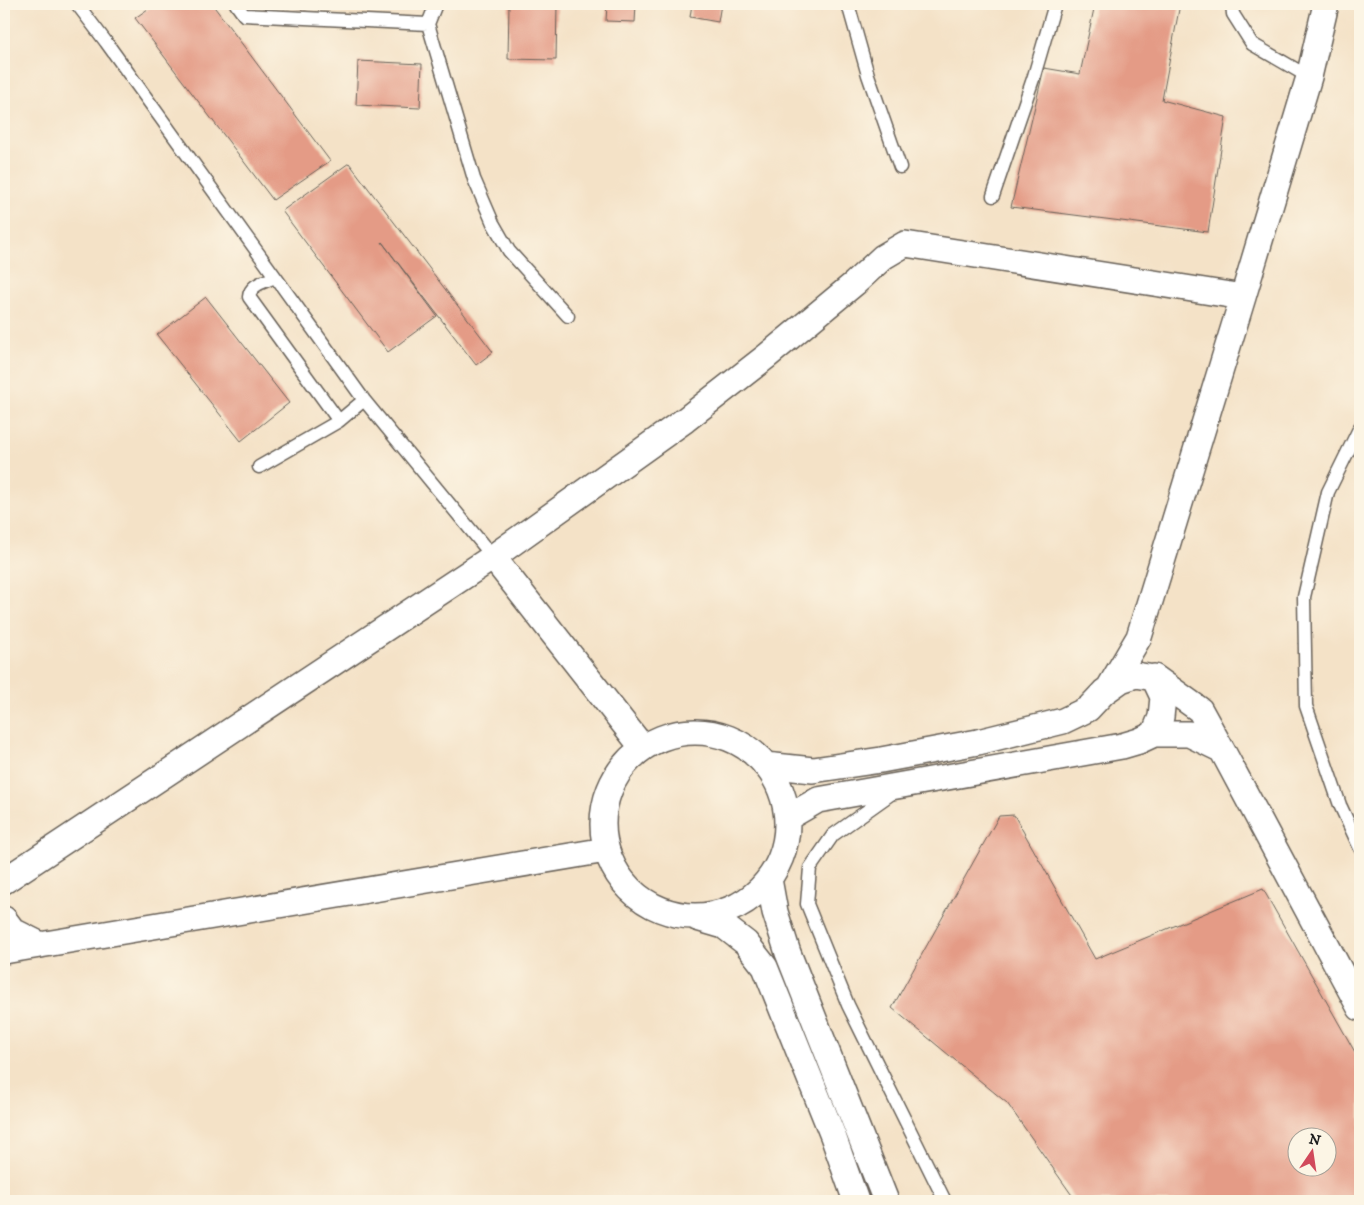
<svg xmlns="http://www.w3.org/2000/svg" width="1364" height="1205" font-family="'IM FELL DW Pica',serif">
	<rect width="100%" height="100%" fill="#fcf5e5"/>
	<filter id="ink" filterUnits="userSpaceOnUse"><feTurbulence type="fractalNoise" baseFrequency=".02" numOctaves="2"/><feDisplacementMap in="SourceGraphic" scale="10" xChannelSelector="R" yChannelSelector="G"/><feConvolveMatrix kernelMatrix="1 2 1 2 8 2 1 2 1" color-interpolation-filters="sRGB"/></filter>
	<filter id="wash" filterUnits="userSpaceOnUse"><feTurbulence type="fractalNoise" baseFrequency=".0096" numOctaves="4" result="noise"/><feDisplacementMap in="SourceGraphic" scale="20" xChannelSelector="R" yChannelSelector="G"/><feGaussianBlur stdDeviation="1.12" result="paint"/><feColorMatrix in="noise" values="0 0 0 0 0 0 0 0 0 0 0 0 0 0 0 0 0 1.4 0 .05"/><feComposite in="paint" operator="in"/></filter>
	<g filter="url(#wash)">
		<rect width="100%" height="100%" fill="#f4e2c7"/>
		<g id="blocks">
			<!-- building -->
			<path fill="#e49b86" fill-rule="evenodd" d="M155,4H212L330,161L273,200L135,18Z
				M278,4H308L307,9L278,6Z
				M372,4H400V8L372,6Z
				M509,4H557L556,60L508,59Z
				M607,4H636L635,22L606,21Z
				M692,4H721L718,22L690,17Z
				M1095,4H1180L1162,100L1226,117L1208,232L1011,207L1044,68L1080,74Z
				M358,61L422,64L420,108L356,105Z
				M349,163L493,352L476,365L382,242L437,316L388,352L282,211Z
				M206,297L289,403L241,441L157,335Z
				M1014,815L1095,959L1263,889L1360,1061V1201H1076L1007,1103L892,1008L999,816ZM1296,1138H1326V1168H1296Z"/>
		</g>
	</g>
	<g filter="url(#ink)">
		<use href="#blocks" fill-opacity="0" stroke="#686158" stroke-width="1"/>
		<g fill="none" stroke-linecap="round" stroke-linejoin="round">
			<!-- lane casing -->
			<g stroke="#686158" stroke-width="15">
				<path id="lane" d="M77,4L106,42L364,400L493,557
					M236,4L244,15L428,24
					M436,4L428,24L474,179L493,223L509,251L568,316
					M848,4L868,75L900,167
					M1232,4L1233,14L1252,44L1309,77
					M993,196L1034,76L1055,4
					M275,277C265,282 250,284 249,297L339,421
					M1360,427L1328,492L1304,597L1306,706L1340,805L1360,848
					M259,467L339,421L364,400
					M895,791L833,835L810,868L807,904L848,1005L945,1201"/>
			</g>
			<!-- street casing -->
			<g stroke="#686158" stroke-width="28">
				<path id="street" d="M493,557L643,748
					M1154,677L1200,710L1222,750
					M1109,688L1139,637L1243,297L1309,77L1326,4
					M603 824a92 92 0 1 1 184 0a92 92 0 1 1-184 0Z
					M1154,734H1189L1222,750L1360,1008
					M765,765L813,770L881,760L978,742L1063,721L1088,709L1104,692L1121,680L1136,675L1154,678L1163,697L1161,717L1154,734L1139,741L1122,746L818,800L787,818
					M769,879L775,912L788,953L886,1201
					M4,881L493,557L685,420L767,356L855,283L883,257L905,244L1243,297
					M697,918L724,926L746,943L765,967L833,1136L856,1201
					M4,919L13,931L41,945
					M4,951L606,850"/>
			</g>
			<!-- lane -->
			<use href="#lane" stroke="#fff" stroke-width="12"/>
			<!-- street -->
			<use href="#street" stroke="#fff" stroke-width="25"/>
		</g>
	</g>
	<!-- margin -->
	<rect width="1364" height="1205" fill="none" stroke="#fcf5e5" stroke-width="20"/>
	<!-- north arrow -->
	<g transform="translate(1312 1152) rotate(13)"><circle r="24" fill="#fcf5e5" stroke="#a29e95"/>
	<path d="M0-4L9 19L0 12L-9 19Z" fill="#d1495b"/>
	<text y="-8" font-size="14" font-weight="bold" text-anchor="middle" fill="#1c1c1c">N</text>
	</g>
</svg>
